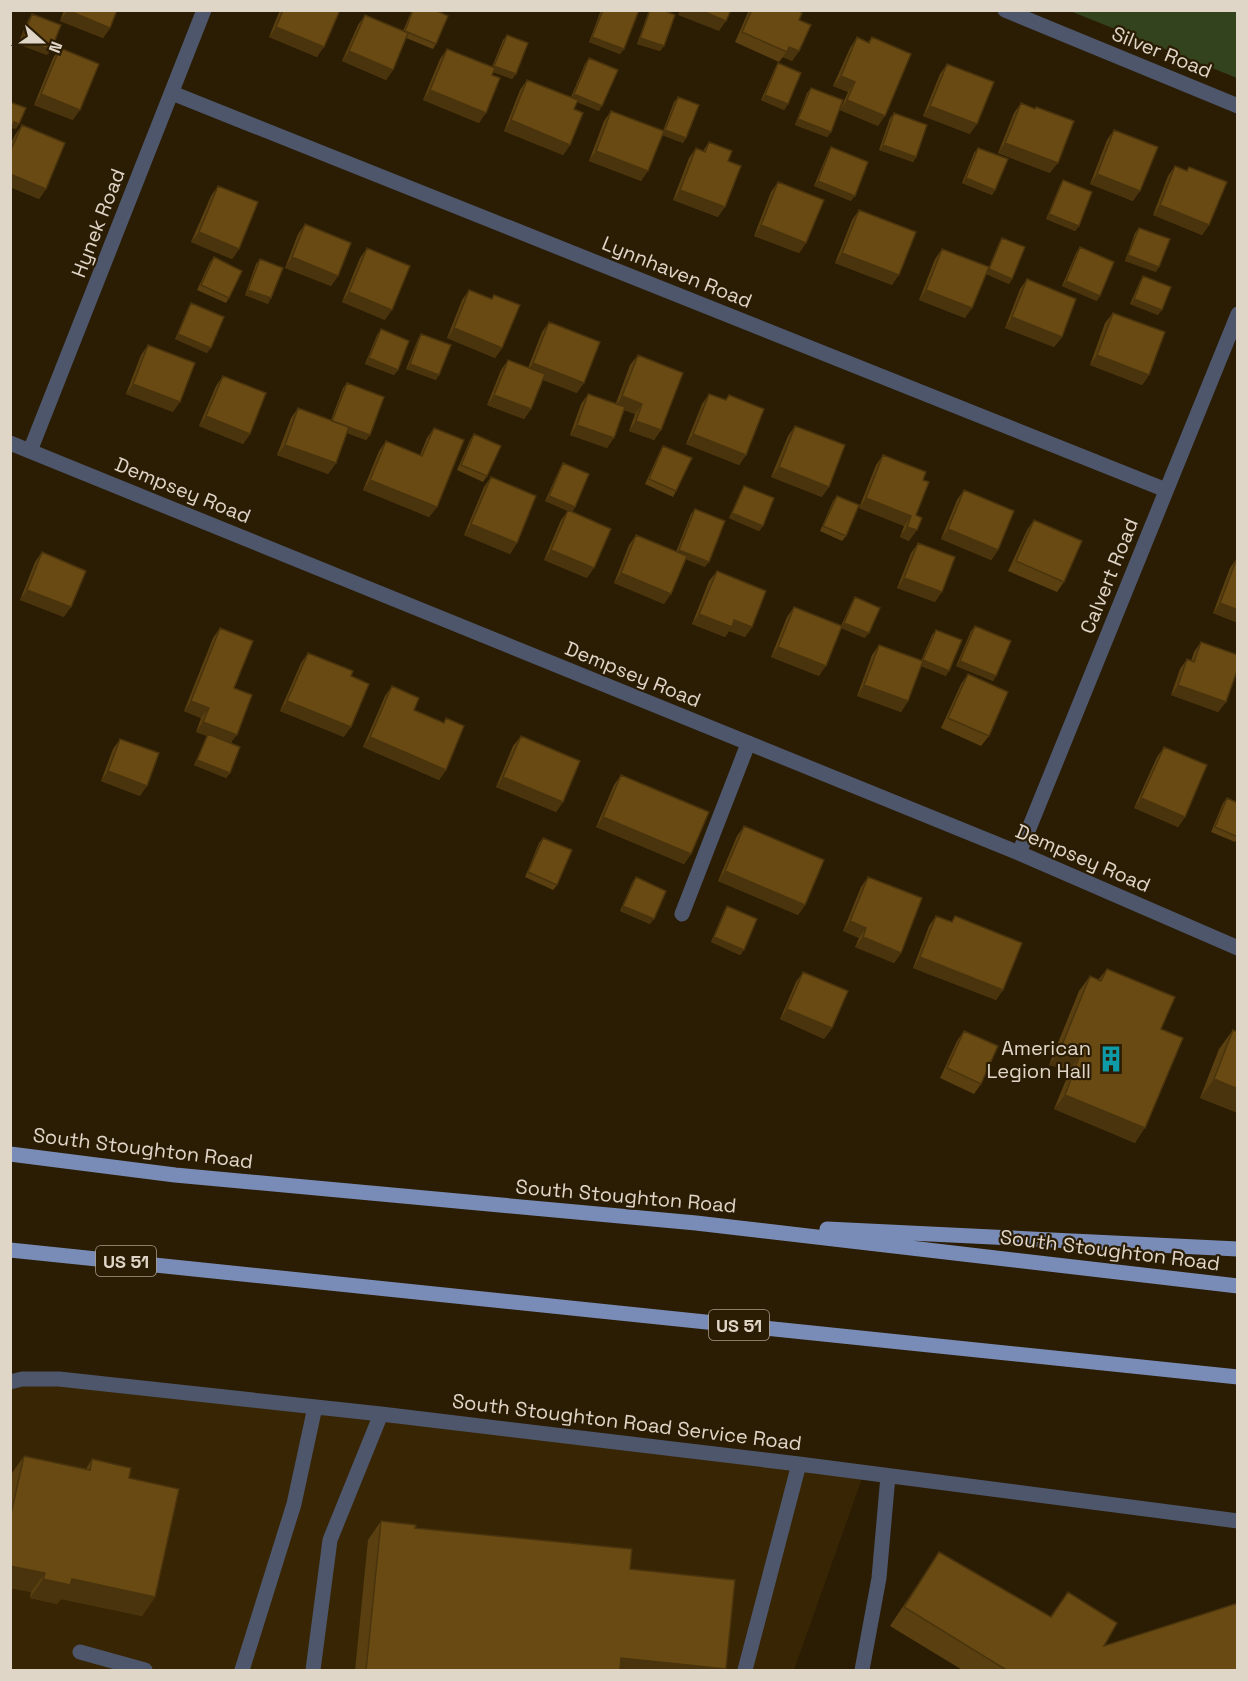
<svg xmlns="http://www.w3.org/2000/svg" width="1248" height="1681" font-family="'Space Grotesk',sans-serif">
	<rect width="100%" height="100%" fill="#2b1c04"/>
	<!-- built -->
	<path fill="#382504" d="M11,1373L59,1379L864,1473L794,1670H11Z"/>
	<!-- green -->
	<path fill="#33431d" d="M1070,11H1237V78Z"/>
	<g fill="none" stroke-linecap="round" stroke-linejoin="round">
		<!-- minor -->
		<path stroke="#4d566b" stroke-width="15" d="M1005,10L1238,106
			M172,93L1166,490
			M10,443L1019,853L1238,948
			M30,451L204,10
			M1019,853L1238,314
			M682,914L748,744
			M10,1382L22,1379H59L381,1414L799,1464L1238,1521
			M80,1652L145,1670
			M242,1670L294,1504L315,1407
			M313,1670L330,1540L381,1414
			M745,1670L799,1464
			M862,1670L879,1578L888,1476"/>
		<!-- major -->
		<path stroke="#798cb7" stroke-width="15" d="M10,1154L175,1175L696,1223L1238,1286
			M827,1229L1238,1249
			M10,1250L1238,1377"/>
	</g>
	<!-- wall -->
	<path fill="#5a4010" d="M64,10H117L110,28L103,38L60,21Z
		M280,10H340L317,57L269,37Z
		M412,10H435L436,44L433,49L406,38L393,70L386,80L342,61L358,25L365,15L403,31Z
		M601,10H639L624,49L620,54L589,42Z
		M649,10H663L664,46L660,51L637,44Z
		M749,10H797L799,51L792,61L783,57L779,62L735,42Z
		M32,14L47,55L18,44L28,20Z
		M507,35L516,74L512,79L493,72L479,123L423,100L440,59L447,49L492,67L503,40Z
		M857,37L868,42L872,37L878,126L840,110L848,92L833,86L850,48Z
		M60,48L73,120L34,105L53,58Z
		M589,58L599,111L577,102L574,109L570,145L563,155L504,131L520,90L527,80L571,97L585,64Z
		M778,63L788,104L784,110L761,100L775,68Z
		M947,64L970,134L923,116L940,74Z
		M811,88L831,132L827,137L795,125L807,93Z
		M678,97L686,138L683,143L662,135L641,181L589,161L604,121L611,111L663,131L674,102Z
		M1021,103L1035,109L1036,107L1050,173L998,153L1014,113Z
		M894,113L916,157L913,162L879,150L890,118Z
		M22,125L46,189L39,199L10,187V145L15,135Z
		M1114,130L1133,201L1090,184L1107,140Z
		M709,142L728,161L718,217L673,200L689,158L696,148L703,151Z
		M831,147L851,201L814,186L828,152Z
		M978,148L995,190L992,195L962,183L974,153Z
		M1175,166L1186,171L1189,167L1209,225L1202,235L1153,215L1168,176Z
		M1063,180L1079,226L1075,231L1046,219L1060,185Z
		M778,182L806,243L799,253L754,236L771,192Z
		M218,186L239,249L232,259L191,242L211,196Z
		M859,210L892,285L835,263L852,220Z
		M305,224L338,276L331,286L285,268L298,234Z
		M1139,228L1156,272L1125,261L1135,233Z
		M1002,238L1012,279L1009,284L986,274L965,318L919,300L935,259L942,249L989,267L999,243Z
		M1080,247L1097,301L1062,286L1076,253Z
		M367,248L385,320L342,302L360,258Z
		M214,257L229,298L226,303L197,290L210,262Z
		M260,259L268,304L245,295L256,264Z
		M1143,276L1158,315L1130,304L1140,281Z
		M1027,279L1062,337L1054,347L1005,328L1020,289Z
		M469,290L491,299L494,295L502,348L495,358L447,338L462,300Z
		M191,303L207,353L175,339L188,308Z
		M1113,313L1149,375L1142,385L1090,365L1105,323Z
		M549,322L577,393L543,380L531,409L524,419L487,405L501,370L508,360L528,368L542,332Z
		M381,329L398,370L394,375L365,364L377,335Z
		M421,334L436,380L406,369L418,339Z
		M148,345L173,412L126,394L141,355Z
		M638,355L661,430L654,440L629,431L635,414L624,410L607,448L570,435L581,404L588,394L616,403L630,365Z
		M223,376L250,434L243,444L199,426L216,386Z
		M347,383L370,435L366,440L347,433L336,463L328,474L277,455L291,418L298,408L331,420L343,388Z
		M709,394L725,400L729,395L746,455L739,465L686,444L702,404Z
		M795,426L822,497L771,477L788,436Z
		M434,428L437,507L429,517L363,490L379,451L386,441L420,455L427,438Z
		M474,434L487,476L483,482L457,470L470,440Z
		M663,446L676,491L673,497L645,484L660,451Z
		M883,455L923,480L916,515L909,541L900,537L904,526L859,508L876,465Z
		M563,463L575,507L572,512L587,578L544,560L561,520L568,511L545,501L560,468Z
		M491,477L517,543L510,554L464,535L484,487Z
		M744,486L763,526L759,531L729,518L741,491Z
		M964,490L998,550L991,560L941,539L957,500Z
		M837,496L846,536L842,541L820,531L833,501Z
		M695,509L705,567L686,559L664,604L614,583L629,545L636,535L676,552L691,514Z
		M1034,520L1064,582L1057,592L1008,571L1027,530Z
		M918,543L935,602L897,588L911,553Z
		M42,552L64,617L20,600L35,562Z
		M1237,558L1238,623L1213,613L1230,568Z
		M717,571L752,627L745,637L729,631L725,637L692,624L709,581Z
		M855,597L865,638L841,628L819,676L771,657L787,617L794,607L841,626L852,602Z
		M975,626L996,676L993,681L956,666L971,631Z
		M220,628L234,688L230,773L226,778L194,765L207,736L196,732L201,718L184,711L213,638Z
		M936,630L946,676L921,666L908,701L901,712L857,696L872,655L879,645L921,661L932,635Z
		M1201,642L1226,702L1218,712L1171,695L1180,669L1187,659L1191,661L1194,652Z
		M308,653L351,676L344,737L280,711L301,663Z
		M968,674L989,736L981,746L941,728L961,684Z
		M392,686L414,710L443,723L446,718V770L439,780L363,747L385,696Z
		M521,736L563,802L556,812L496,787L513,746Z
		M120,739L140,796L101,781L113,749Z
		M1164,747L1185,817L1178,827L1134,808L1157,757Z
		M621,775L691,854L684,864L596,827L614,785Z
		M1227,798L1238,803V838L1235,842L1211,832L1223,803Z
		M744,826L805,905L798,915L718,881L737,836Z
		M543,838L557,885L553,890L525,877L539,843Z
		M636,877L650,924L620,911L632,883Z
		M868,877L901,953L894,963L855,947L859,938L843,931L861,887Z
		M727,906L744,950L740,955L711,942L724,911Z
		M936,916L951,922L955,916L1003,990L996,1000L913,968L929,926Z
		M1107,969L1161,1029L1135,1143L1054,1109L1070,1070L1049,1065L1079,991L1090,976L1098,980Z
		M803,972L832,1028L824,1039L780,1019L796,982Z
		M1233,1030L1238,1113L1200,1098L1219,1049Z
		M964,1031L981,1084L974,1094L940,1078L957,1041Z
		M24,1456L86,1469L92,1459L129,1478L155,1597L142,1616L61,1599L57,1604L30,1598L31,1592L10,1588V1476Z
		M381,1521L630,1569L726,1669L725,1671H355L368,1540Z
		M939,1552L1050,1617L1068,1592L1104,1646L1238,1671H964L890,1626Z"/>
	<!-- shaded-wall -->
	<path fill="#4a340d" d="M680,10H700L726,21L719,31L678,15Z
		M67,11L110,28L103,38L60,21Z
		M276,27L324,47L317,57L269,37Z
		M592,37L624,49L620,54L589,42Z
		M640,38L664,46L660,51L637,44Z
		M22,39L51,50L47,55L18,44Z
		M789,47L799,51L792,61L783,57Z
		M349,51L393,70L386,80L342,61Z
		M494,66L516,74L512,79L491,71Z
		M841,76L855,82L848,92L833,86Z
		M430,90L486,113L479,123L423,100Z
		M41,94L80,110L73,120L34,105Z
		M574,94L602,106L599,111L570,99Z
		M765,95L788,104L784,110L761,100Z
		M847,100L885,116L878,126L840,110Z
		M930,106L977,124L970,134L923,116Z
		M798,119L831,132L827,137L795,125Z
		M511,120L570,145L563,155L504,131Z
		M14,122L19,124L16,129L11,128Z
		M665,130L686,138L683,143L662,135Z
		M1005,143L1058,163L1050,173L998,153Z
		M883,145L916,157L913,162L879,150Z
		M596,151L648,171L641,181L589,161Z
		M10,174L46,189L39,199L10,187Z
		M1097,174L1140,191L1133,201L1090,184Z
		M966,178L995,190L992,195L962,183Z
		M818,181L855,196L851,201L814,186Z
		M680,190L725,207L718,217L673,200Z
		M1160,205L1209,225L1202,235L1153,215Z
		M1049,214L1079,226L1075,231L1046,219Z
		M761,225L806,243L799,253L754,236Z
		M199,232L239,249L232,259L191,242Z
		M842,253L899,275L892,285L835,263Z
		M1128,255L1159,267L1156,272L1125,261Z
		M292,257L338,276L331,286L285,268Z
		M989,269L1012,279L1009,284L986,274Z
		M1066,281L1100,296L1097,301L1062,286Z
		M248,290L271,298L268,304L245,295Z
		M926,290L972,308L965,318L919,300Z
		M349,292L392,310L385,320L342,302Z
		M1134,299L1162,310L1158,315L1130,304Z
		M1012,317L1062,337L1054,347L1005,328Z
		M454,328L502,348L495,358L447,338Z
		M178,334L211,348L207,353L175,339Z
		M1097,355L1149,375L1142,385L1090,365Z
		M369,358L398,370L394,375L365,364Z
		M533,363L584,383L577,393L526,373Z
		M410,364L439,375L436,380L406,369Z
		M133,384L180,402L173,412L126,394Z
		M494,395L531,409L524,419L487,405Z
		M622,396L642,404L635,414L615,407Z
		M206,416L250,434L243,444L199,426Z
		M332,421L370,435L366,440L329,426Z
		M636,421L661,430L654,440L629,431Z
		M577,425L614,438L607,448L570,435Z
		M693,434L746,455L739,465L686,444Z
		M285,445L336,463L328,474L277,455Z
		M779,467L829,487L822,497L771,477Z
		M370,480L437,507L429,517L363,490Z
		M549,496L575,507L572,512L545,501Z
		M866,498L911,516L904,526L859,508Z
		M732,513L763,526L759,531L729,518Z
		M471,524L517,543L510,554L464,535Z
		M907,527L917,530L909,541L900,537Z
		M948,529L998,550L991,560L941,539Z
		M551,550L594,568L587,578L544,560Z
		M679,550L709,562L705,567L675,555Z
		M621,573L671,594L664,604L614,583Z
		M904,578L942,592L935,602L897,588Z
		M27,590L71,607L64,617L20,600Z
		M1220,603L1238,610V623L1213,613Z
		M699,614L734,620L752,627L745,637L729,631L725,637L692,624Z
		M844,623L869,633L865,638L841,628Z
		M778,647L826,666L819,676L771,657Z
		M923,660L949,671L946,676L920,665Z
		M960,661L996,676L993,681L956,666Z
		M864,685L908,701L901,712L857,696Z
		M1178,685L1226,702L1218,712L1171,695Z
		M191,701L209,708L201,718L184,711Z
		M287,701L351,727L344,737L280,711Z
		M203,722L237,735L229,745L208,734L207,736L196,732Z
		M370,737L446,770L439,780L363,747Z
		M197,760L230,773L226,778L194,765Z
		M108,771L147,786L140,796L101,781Z
		M503,777L563,802L556,812L496,787Z
		M1141,798L1185,817L1178,827L1134,808Z
		M603,817L691,854L684,864L596,827Z
		M725,871L805,905L798,915L718,881Z
		M623,906L654,919L650,924L620,911Z
		M850,921L866,928L859,938L843,931Z
		M714,937L744,950L740,955L711,942Z
		M863,937L901,953L894,963L855,947Z
		M920,957L1003,990L996,1000L913,968Z
		M787,1009L832,1028L824,1039L780,1019Z
		M1060,1050L1080,1055L1070,1070L1049,1065Z
		M1214,1079L1238,1089V1113L1200,1098Z
		M1065,1095L1145,1128L1135,1143L1054,1109Z
		M10,1566L45,1573L31,1592L10,1588Z
		M43,1579H72L155,1597L142,1616L61,1599L57,1604L30,1598Z
		M621,1658L726,1669L725,1671H613Z"/>
	<!-- building -->
	<path fill="#694a13" stroke="#4a340d" stroke-width="1.5" d="M67,10H117L110,28Z
		M283,10H340L324,47L276,27Z
		M413,10H435L448,16L436,44L405,31Z
		M603,10H639L624,49L592,37Z
		M650,10H663L675,15L664,46L640,38Z
		M700,10H731L726,21Z
		M752,10H797L802,13L799,20L811,25L799,51L789,47L787,52L742,32Z
		M32,14L61,25L51,50L22,39Z
		M365,15L408,33L393,70L349,51Z
		M507,35L528,43L516,74L494,66Z
		M857,37L869,43L872,37L911,54L885,116L847,100L855,82L841,76Z
		M60,48L99,64L80,110L41,94Z
		M447,49L495,68L492,75L500,78L486,113L430,90Z
		M589,58L618,70L602,106L574,94Z
		M778,63L801,73L788,104L765,95Z
		M947,64L994,82L977,124L930,106Z
		M527,80L578,100L574,109L583,113L570,145L511,120Z
		M811,88L843,100L831,132L798,119Z
		M678,97L699,105L686,138L665,130Z
		M10,102L26,108L19,124L14,122L10,132Z
		M1021,103L1035,109L1036,107L1074,121L1058,163L1005,143Z
		M611,111L664,131L648,171L596,151Z
		M894,113L927,125L916,157L883,145Z
		M22,125L65,143L46,189L10,174V152Z
		M1114,130L1158,147L1140,191L1097,174Z
		M709,142L732,151L728,161L741,166L725,207L680,190L696,148L705,152Z
		M831,147L868,162L855,196L818,181Z
		M978,148L1008,159L995,190L966,178Z
		M1175,166L1187,171L1189,167L1227,182L1209,225L1160,205Z
		M1063,180L1092,192L1079,226L1049,214Z
		M778,182L824,200L806,243L761,225Z
		M218,186L258,202L239,249L199,232Z
		M859,210L916,232L899,275L842,253Z
		M305,224L351,243L338,276L292,257Z
		M1139,228L1170,239L1159,267L1128,255Z
		M1002,238L1025,247L1012,279L989,269Z
		M1080,247L1114,262L1100,296L1066,281Z
		M367,248L410,266L392,310L349,292Z
		M942,249L989,267L972,308L926,290Z
		M214,257L242,271L229,298L201,285Z
		M260,259L283,268L271,298L248,290Z
		M1143,276L1171,287L1162,310L1134,299Z
		M1027,279L1076,299L1062,337L1012,317Z
		M469,290L492,299L494,295L520,305L502,348L454,328Z
		M191,303L224,317L211,348L178,334Z
		M1113,313L1165,332L1149,375L1097,355Z
		M549,322L600,342L584,383L533,363Z
		M381,329L409,341L398,370L369,358Z
		M421,334L451,345L439,375L410,364Z
		M148,345L195,363L180,402L133,384Z
		M638,355L683,373L661,430L636,421L642,404L622,396Z
		M508,360L545,374L531,409L494,395Z
		M223,376L266,393L250,434L206,416Z
		M347,383L384,397L370,435L332,421Z
		M588,394L625,407L614,438L577,425Z
		M709,394L726,400L729,395L764,409L746,455L693,434Z
		M298,408L349,427L336,463L285,445Z
		M795,426L845,445L829,487L779,467Z
		M434,428L464,440L437,507L370,480L386,441L422,456Z
		M474,434L501,446L487,476L461,465Z
		M663,446L692,458L676,491L649,479Z
		M883,455L926,472L923,480L929,482L916,515L922,518L917,530L907,527L911,516L866,498Z
		M563,463L589,474L575,507L549,496Z
		M491,477L536,496L517,543L471,524Z
		M744,486L774,498L763,526L732,513Z
		M964,490L1014,511L998,550L948,529Z
		M837,496L859,505L846,536L823,526Z
		M695,509L725,521L709,562L679,550Z
		M568,510L611,529L594,568L551,550Z
		M1034,520L1082,541L1064,582L1016,561Z
		M636,535L687,556L671,594L621,573Z
		M918,543L955,557L942,592L904,578Z
		M42,552L86,571L71,607L27,590Z
		M1237,558H1238V610L1220,603Z
		M717,571L766,591L752,627L734,620L732,627L699,614Z
		M855,597L880,608L869,633L844,623Z
		M794,607L842,626L826,666L778,647Z
		M975,626L1011,641L996,676L960,661Z
		M220,628L253,641L234,688L252,695L237,735L203,722L209,708L191,701Z
		M936,630L962,640L949,671L923,660Z
		M1201,642L1238,655V668L1226,702L1178,685L1187,659L1194,662Z
		M879,645L923,661L908,701L864,685Z
		M308,653L353,671L351,676L369,684L351,727L287,701Z
		M968,674L1008,692L989,736L948,718Z
		M392,686L419,698L414,710L444,723L446,718L464,726L446,770L370,737Z
		M208,734L240,747L230,773L197,760Z
		M521,736L580,761L563,802L503,777Z
		M120,739L159,753L147,786L108,771Z
		M1164,747L1207,765L1185,817L1141,798Z
		M621,775L709,812L691,854L603,817Z
		M1227,798L1238,803V837L1215,827Z
		M744,826L824,860L805,905L725,871Z
		M543,838L572,850L557,885L528,872Z
		M636,877L666,891L654,919L623,906Z
		M868,877L922,898L901,953L863,937L866,928L850,921Z
		M727,906L757,919L744,950L714,937Z
		M936,916L952,922L955,916L1022,943L1003,990L920,957Z
		M1107,969L1175,997L1161,1029L1183,1038L1145,1128L1065,1095L1080,1055L1060,1050L1090,976L1101,981Z
		M803,972L848,991L832,1028L787,1009Z
		M1233,1030L1238,1032V1089L1214,1079Z
		M964,1031L998,1046L981,1084L947,1068Z
		M24,1456L90,1470L92,1459L131,1468L129,1478L179,1489L155,1597L72,1579L70,1585L43,1579L45,1573L10,1566V1518Z
		M381,1521L416,1525L415,1528L632,1549L630,1569L735,1580L726,1669L621,1658L620,1671H366Z
		M939,1552L1051,1617L1068,1592L1117,1623L1104,1646L1238,1603V1671H1008L904,1607Z"/>
	<!-- icons -->
	<defs>
		<g id="building-bare" transform="scale(2.07)"><path d="M-4-6H4V6H1V3H-1V6H-4ZM-2.5-4.3h1.7v1.8h-1.7ZM.8-4.3h1.7v1.8H.8ZM-2.5-1h1.7V.8h-1.7ZM.8-1h1.7V.8H.8Z" fill="#0f9aa8" stroke="#2b1c04" stroke-width="2.5" paint-order="stroke"/></g>
	</defs>
	<g fill-rule="evenodd">
		<use href="#building-bare" x="1111" y="1059"/>
	</g>
	<g text-anchor="middle" dominant-baseline="central" stroke-width="4.5" stroke-linejoin="round" paint-order="stroke">
		<!-- shield labels -->
		<g fill="#2b1c04" stroke="#aa9e8d" stroke-width="1.5">
			<rect x="96" y="1246" width="60" height="30" rx="4.5"/>
			<rect x="709" y="1310" width="60" height="30" rx="4.5"/>
		</g>
		<g font-size="18" font-weight="bold" fill="#e0d6c8">
			<text x="126" y="1261">US 51</text>
			<text x="739" y="1325">US 51</text>
		</g>
		<!-- street labels -->
		<g font-size="20" fill="#e0d6c8" stroke="#2b1c04">
			<text transform="translate(1162 52) rotate(22)">Silver Road</text>
			<text transform="translate(98 223) rotate(-69)">Hynek Road</text>
			<text transform="translate(677 272) rotate(22)">Lynnhaven Road</text>
			<text transform="translate(183 490) rotate(22)">Dempsey Road</text>
			<text transform="translate(1109 576) rotate(-68)">Calvert Road</text>
			<text transform="translate(633 674) rotate(22)">Dempsey Road</text>
			<text transform="translate(1083 858) rotate(23)">Dempsey Road</text>
			<text transform="translate(143 1148) rotate(7)">South Stoughton Road</text>
			<text transform="translate(626 1196) rotate(5)">South Stoughton Road</text>
			<text transform="translate(1110 1250) rotate(7)">South Stoughton Road</text>
			<text transform="translate(627 1422) rotate(7)">South Stoughton Road Service Road</text>
		</g>
		<!-- poi labels -->
		<g font-size="20" fill="#e0d6c8" stroke="#2b1c04" text-anchor="end">
			<text x="1091" y="1048">American<tspan x="1091" dy="23">Legion Hall</tspan></text>
		</g>
	</g>
	<!-- border -->
	<rect width="1248" height="1681" fill="none" stroke="#e0d6c8" stroke-width="24"/>
	<!-- north arrow -->
	<g transform="translate(42 42) rotate(111)" stroke="#2b1c04" stroke-width="4.5" paint-order="stroke">
	<path d="M0-4.5L10 22L0 15L-10 22Z" fill="#e0d6c8"/>
	<text y="-9" font-size="16" font-weight="bold" text-anchor="middle" fill="#e0d6c8">N</text>
	</g>
</svg>
